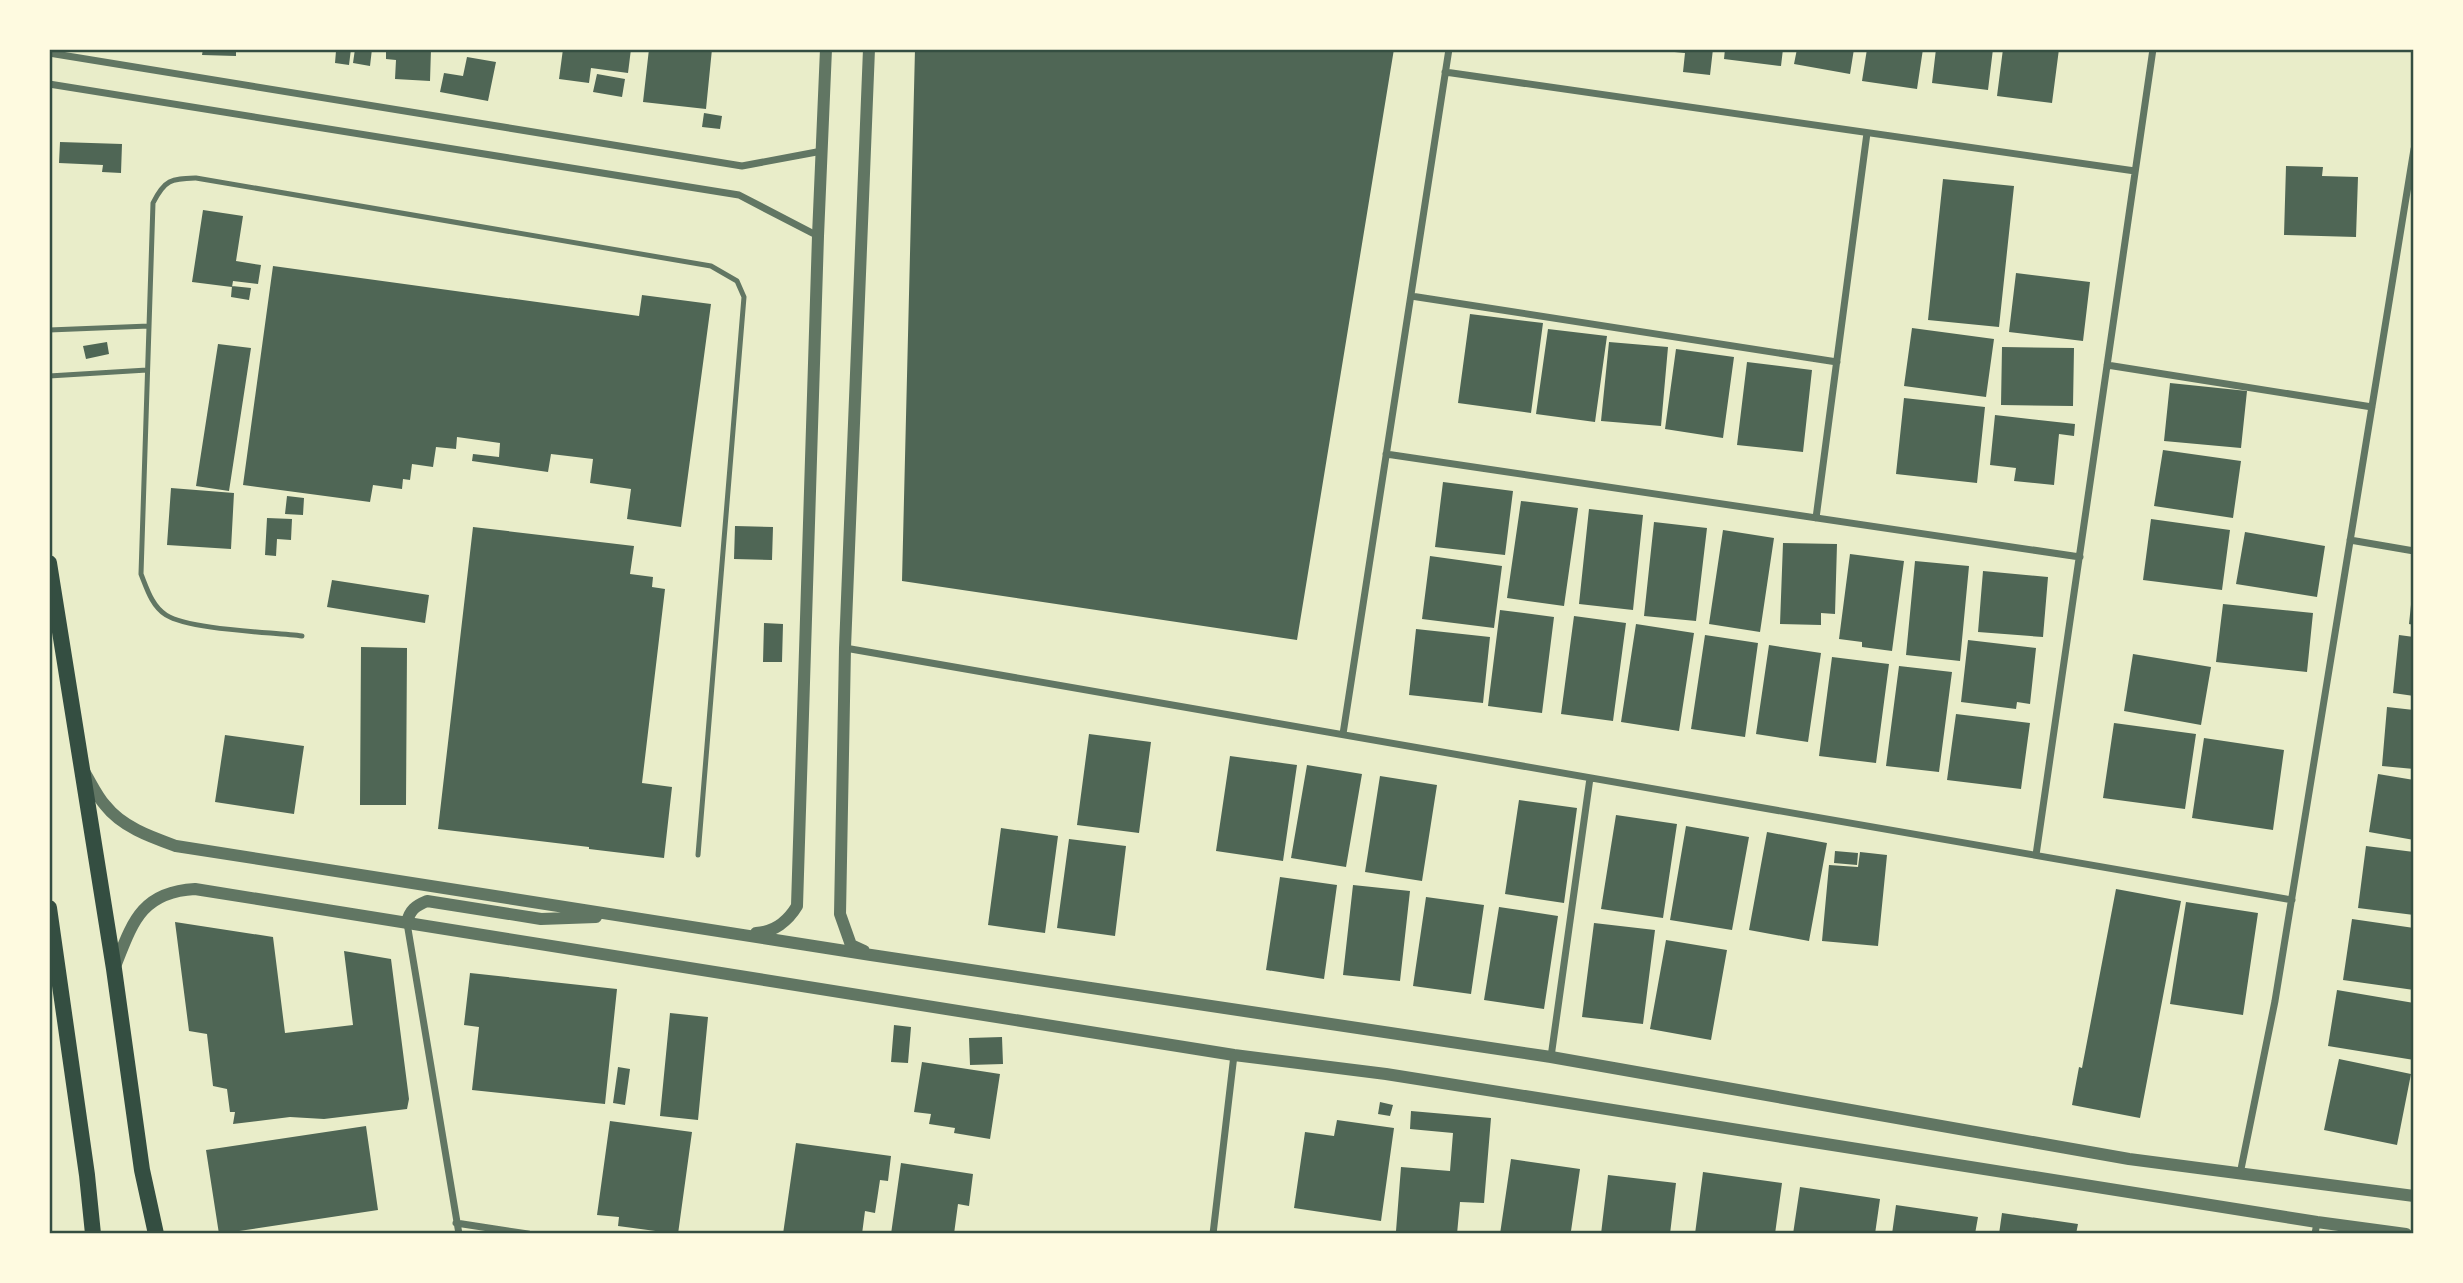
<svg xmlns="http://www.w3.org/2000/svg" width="2463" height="1283" font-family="Barlow,sans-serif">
	<rect width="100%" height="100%" fill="#e9edc9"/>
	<!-- building -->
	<path fill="#4f6655" d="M203,49H236V56L202,55Z
		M331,49H351L349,65L335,63L336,51Z
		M355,49H372L370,66L353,63Z
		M386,49H431L430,81L395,79L396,60L386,59Z
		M563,49H631L628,73L591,68L589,83L559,79Z
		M649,49H712L706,109L643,102Z
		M915,49H1394L1297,640L902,581Z
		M1665,49H1713L1710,75L1683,72L1685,53L1664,51Z
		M1725,49H1783L1781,66L1724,59Z
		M1797,49H1854L1850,74L1794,64Z
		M1867,49H1923L1917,89L1862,81Z
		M1936,49H1993L1988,90L1932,83Z
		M2003,49H2059L2052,103L1997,96Z
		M467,57L496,62L488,101L440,92L444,73L463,76Z
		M597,74L625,79L622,97L593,92Z
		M704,113L722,116L720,129L702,127Z
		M60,142L122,144L121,173L102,172L103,165L59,163Z
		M2286,166L2323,167L2322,176L2358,177L2356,237L2284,235Z
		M1943,179L2014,186L1999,327L1928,320Z
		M203,210L243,216L236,261L261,265L258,284L233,281L232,287L192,282Z
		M273,266L639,316L642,295L711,304L681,527L627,519L631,489L590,483L593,459L551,454L548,472L472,461L473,454L499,457L500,443L457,437L456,449L436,447L433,467L412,464L410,480L403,479L402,489L373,485L370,502L243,485Z
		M2016,273L2090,282L2083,341L2009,332Z
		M232,286L251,288L249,300L231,297Z
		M1470,314L1543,323L1531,413L1458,403Z
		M1912,328L1994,339L1986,397L1904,386Z
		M1548,329L1607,336L1595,422L1536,414Z
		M107,342L109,354L86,359L83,346Z
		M1609,342L1668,347L1661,426L1601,421Z
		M218,344L251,348L229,491L196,486Z
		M2002,347L2074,348L2073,406L2001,405Z
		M1676,349L1734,357L1723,438L1665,429Z
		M1747,362L1812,370L1803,452L1737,445Z
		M2170,383L2247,391L2241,448L2164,441Z
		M1904,398L1985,407L1977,483L1896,474Z
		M1995,415L2075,424L2074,436L2059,434L2054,485L2014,481L2016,468L1990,465Z
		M2163,450L2241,461L2233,518L2154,506Z
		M1443,482L1513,491L1505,555L1435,547Z
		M171,488L234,493L231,549L167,545Z
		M287,496L304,498L303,515L285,514Z
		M1521,501L1578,508L1564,606L1507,598Z
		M1589,509L1643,515L1633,610L1579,604Z
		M267,518L292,519L291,540L277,539L276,556L265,555Z
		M2151,519L2230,530L2222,590L2143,580Z
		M1654,522L1707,528L1696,621L1644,616Z
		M735,526L773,527L772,560L734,559Z
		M473,527L634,546L630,574L653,577L652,587L665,589L642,783L672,787L664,858L589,849V847L438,829Z
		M1723,530L1774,538L1760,632L1709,624Z
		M2245,532L2325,546L2317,597L2236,584Z
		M1783,543L1837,544L1835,614L1821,613V625L1780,624Z
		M1850,554L1904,561L1892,651L1862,647V642L1839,639Z
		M1430,556L1502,566L1494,628L1422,619Z
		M1915,561L1969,566L1960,661L1906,655Z
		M1983,571L2048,577L2043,637L1978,632Z
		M332,580L429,595L425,623L327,607Z
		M2412,595H2414V625L2409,624Z
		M2223,604L2313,613L2307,672L2216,662Z
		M1500,610L1554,617L1542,713L1488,706Z
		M1574,616L1626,623L1613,721L1561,714Z
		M764,623L783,624L782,662H763Z
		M1636,624L1694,633L1679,731L1621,722Z
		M1416,629L1490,637L1483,703L1409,695Z
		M1705,635L1758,643L1745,737L1691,729Z
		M2399,635L2414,637V696L2393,693Z
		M1968,640L2036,648L2030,704L2017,702L2016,709L1961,702Z
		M1769,645L1821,653L1808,742L1756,734Z
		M361,647L407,648L406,805H360Z
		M2133,654L2211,667L2201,725L2124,711Z
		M1832,657L1889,664L1876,763L1819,756Z
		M1899,666L1952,672L1939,772L1886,766Z
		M2387,707L2414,710V769L2382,766Z
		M1956,714L2030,723L2021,789L1947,780Z
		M2114,723L2196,734L2185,809L2103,798Z
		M1089,734L1151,742L1139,833L1077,825Z
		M225,735L304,746L294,814L215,802Z
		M2204,738L2284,750L2273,830L2192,818Z
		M1230,756L1297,765L1283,861L1216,851Z
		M1307,765L1362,774L1346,867L1291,858Z
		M2378,774L2414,780V840L2369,832Z
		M1380,776L1437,785L1422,881L1365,872Z
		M1519,800L1577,808L1564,903L1505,894Z
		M1616,815L1677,824L1663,918L1601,909Z
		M1686,826L1749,837L1732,930L1670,920Z
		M1001,828L1058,836L1045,933L988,925Z
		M1767,832L1827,843L1809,941L1749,930Z
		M1069,839L1126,846L1115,936L1057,928Z
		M2366,846L2414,852V915L2358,908Z
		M1835,851L1858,853L1857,865L1834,863Z
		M1860,852L1887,855L1878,946L1822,941L1829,865L1858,867Z
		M1280,877L1337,885L1324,979L1266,970Z
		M1353,885L1410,891L1400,981L1343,975Z
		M2116,889L2181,901L2140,1118L2072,1105L2079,1067L2082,1068Z
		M1426,897L1484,905L1471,994L1413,986Z
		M2186,902L2258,913L2243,1015L2170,1004Z
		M1499,907L1558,916L1544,1009L1484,1000Z
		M2352,919L2414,928V990L2343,980Z
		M175,922L273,937L285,1033L353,1025L344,951L391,959L409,1099L407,1109L324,1119L290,1117L233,1124L235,1112H230L227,1089L213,1086L207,1034L189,1031Z
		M1594,923L1655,930L1643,1024L1582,1017Z
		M1666,940L1727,950L1711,1040L1650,1029Z
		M470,973L617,989L605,1104L472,1090L479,1027L464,1025Z
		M2337,990L2414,1003V1060L2328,1046Z
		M670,1013L708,1017L698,1120L660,1116Z
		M894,1025L911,1027L908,1063L891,1062Z
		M1002,1037L1003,1064L970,1065L969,1038Z
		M2339,1059L2411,1074L2397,1145L2324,1130Z
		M922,1062L1000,1074L990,1139L954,1133L955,1128L929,1124L931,1114L914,1112Z
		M618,1067L630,1069L625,1105L613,1103Z
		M1380,1102L1393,1105L1390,1116L1378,1114Z
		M1411,1111L1491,1118L1484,1203L1460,1202L1457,1234L1396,1231L1401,1167L1450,1171L1453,1133L1410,1129Z
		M1337,1120L1394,1128L1381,1221L1294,1208L1305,1132L1334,1136Z
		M610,1121L692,1132L678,1234L618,1226L619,1217L597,1215Z
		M366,1126L378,1210L219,1234L206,1150Z
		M796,1143L891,1156L888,1181L880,1180L875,1213L865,1211L862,1234H783Z
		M1511,1159L1580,1169L1571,1231H1576V1234H1500Z
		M901,1163L973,1174L969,1206L958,1204L954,1234H891Z
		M1703,1172L1782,1183L1775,1234H1695Z
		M1608,1175L1676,1183L1670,1234H1601Z
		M1800,1187L1880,1199L1875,1234H1793Z
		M1896,1205L1978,1217L1975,1234H1892Z
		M2002,1213L2078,1224L2076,1234H1999Z"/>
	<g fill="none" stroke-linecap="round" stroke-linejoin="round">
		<!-- service -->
		<path stroke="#617663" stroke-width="5" d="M49,330L149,326
			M49,376L147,370
			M302,636C271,632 190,630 166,615C152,606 147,589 141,574L153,203C165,179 171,179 196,178L711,266L737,281L744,297L698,855"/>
		<!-- minor -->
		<path stroke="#617663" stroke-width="7" d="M49,53L742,166L822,151
			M1445,72L2135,171
			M49,84L739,195L818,236
			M1411,296L1837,362
			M2107,365L2372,407
			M1386,454L2080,557
			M1816,518L1867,133
			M2350,540L2414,551
			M845,648L2292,900
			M1343,734L1449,49
			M2036,855L2153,49
			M407,923L459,1234
			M1551,1057L1590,778
			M2240,1174L2275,1001L2414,149
			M456,1223L528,1234
			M1213,1234L1234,1055
			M2315,1234L2317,1222"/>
		<!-- tertiary -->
		<path stroke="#617663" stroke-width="12" d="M85,773C91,783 97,796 105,805C122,827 151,837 176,846L871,955L1551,1057L2129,1159L2414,1196
			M407,922C410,910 415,906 427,901L541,919L596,917
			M756,933C774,932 788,921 797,906L818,236L826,49
			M864,951L851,945L840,914L845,648L869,49
			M114,969C132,924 140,892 195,889L1234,1055L1386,1074L2317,1222L2406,1234"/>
		<!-- primary -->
		<path stroke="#344e41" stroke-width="16" d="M49,563L114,969L142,1170L156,1234
			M49,908L87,1175L93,1234"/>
	</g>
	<!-- border -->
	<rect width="2463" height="1283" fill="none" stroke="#fefae0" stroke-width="102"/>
	<rect x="51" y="51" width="2361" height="1181" fill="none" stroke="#344e41" stroke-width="2.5"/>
</svg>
